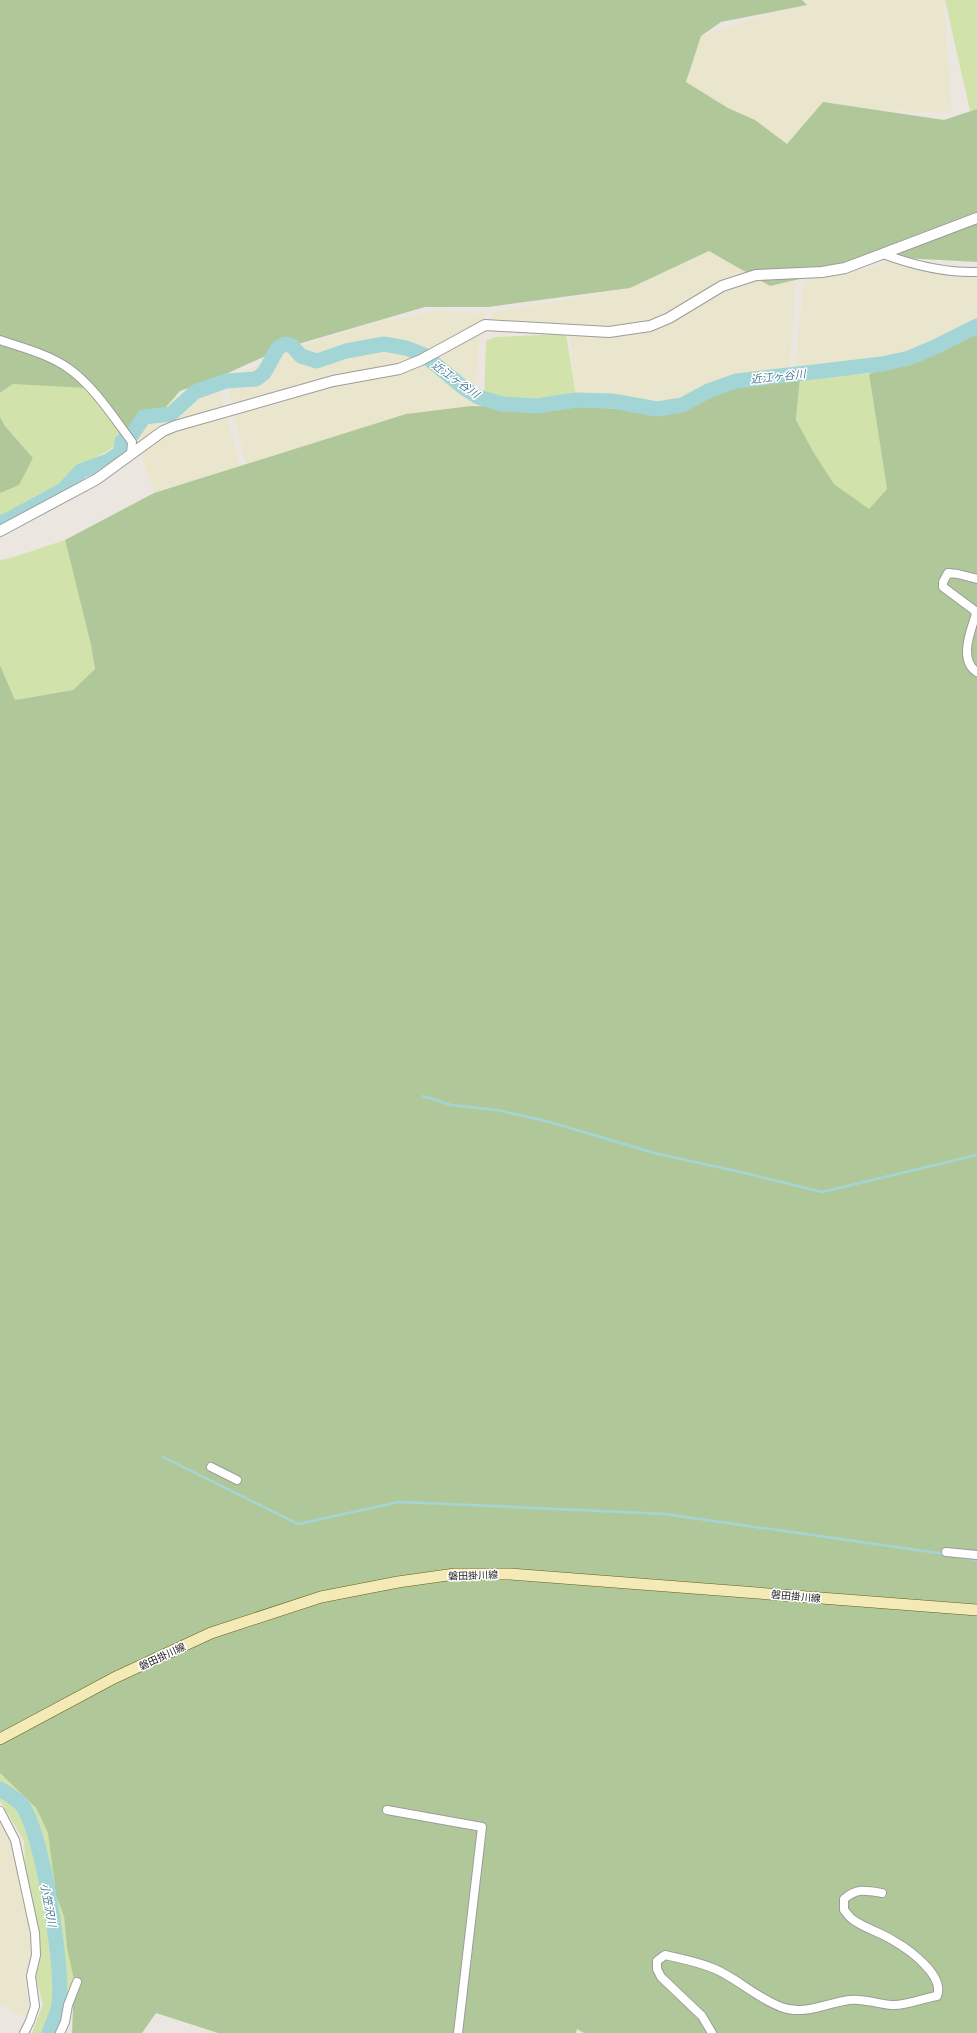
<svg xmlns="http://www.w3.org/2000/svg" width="977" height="2033" font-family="Commissioner,'Noto Sans JP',sans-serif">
	<rect width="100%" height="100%" fill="#ece6e1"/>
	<!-- farmland -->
	<path fill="#e9e6cd" d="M802,0H944L952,113L879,110L824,102L787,145L755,120L728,108L686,82L701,36L753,19L806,5Z
		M710,251L770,286L795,280L790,368L731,377L687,399L663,404L595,401L576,397L569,330L488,320L491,313L630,288Z
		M888,262L951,277L977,276V334L885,370L795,368L804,280L875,267Z
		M437,311L485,314L480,334L474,406L406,414L246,465L226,381L290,349L376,323Z
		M218,384L240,467L154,493L139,448L130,428L180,394Z
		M0,1813L13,1835L32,1918L33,1968L24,1980L30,2021L4,2005L0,2008Z"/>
	<!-- grass -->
	<path fill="#d1e3aa" d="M945,0H977V109L970,111Z
		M566,334L578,409L484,407L486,341L495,337Z
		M869,374L887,489L869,510L834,484L814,453L796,420L800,378Z
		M13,384H84L127,435L109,450L70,472L56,490L8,514L0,515V493L15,486L33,458L5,426L0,417V394Z
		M65,540L91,645L95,669L73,690L15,700L0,665V560L11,558Z
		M0,1773L36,1808L48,1833L64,1916L67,1948L74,1980L54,2033H32L43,2004L33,1968L36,1942L27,1894L24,1841L0,1801Z"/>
	<!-- forest -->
	<path fill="#b0c899" d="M0,0H802L807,5L721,22L701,36L686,82L728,108L755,120L787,144L823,102L944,120L977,109V262L885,257L881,260L770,286L709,251L630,288L488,307H425L281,349L217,378L180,391L166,407L155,415L123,430L87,388L13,384L0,393Z
		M977,333V2033H584L577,2029L576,2033H218L156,2013L142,2033H72L74,1980L67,1948L64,1916L56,1895L48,1833L36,1808L0,1773V665L15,700L73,690L95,669L91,645L65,540L154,493L406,414L471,406L595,407L670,414L726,388L753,381L800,378L796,420L814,453L834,484L869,509L887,489L869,374Z
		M0,417L5,426L33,458L19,485L0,493Z"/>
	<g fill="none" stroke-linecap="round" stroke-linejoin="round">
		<!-- stream -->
		<path stroke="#a4d5d6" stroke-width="2.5" d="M423,1096L451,1105L497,1110L546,1121L658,1154L745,1173L822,1192L977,1155
			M163,1457L298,1524L399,1502L494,1506L665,1514L945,1554
			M966,1558L977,1560"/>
		<!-- river -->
		<path stroke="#a4d5d6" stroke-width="15" d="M0,522H4L63,490L81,471L108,461L120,453L122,441L131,436L144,417L171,414L195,392L226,381L256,379L264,373L278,348L285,344L292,346L301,356L317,361L346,351L384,344L406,348L424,355L464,388L478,397L502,404L536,406L576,400L612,401L657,409L682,405L708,391L736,381L882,364L909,358L935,347L977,326
			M0,1789C8,1794 19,1800 24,1808C43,1840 64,1967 59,2004C58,2014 52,2024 49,2033"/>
		<!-- minor casing -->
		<g stroke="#9c9c9c" stroke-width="10">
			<path id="minor" d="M883,254C913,265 945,273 977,272
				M0,340C23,348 48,354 68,368C93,385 114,418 132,442L131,454
				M977,579L958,574L948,573L943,582V587L974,610L976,614C971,630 958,660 977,672
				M211,1467L237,1480
				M946,1552L977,1555
				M387,1810L482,1827L458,2033
				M0,1811L15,1840L35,1933L36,1955L31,1976L35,2006L30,2021L24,2033
				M60,2033L65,2022L68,2005L77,1982
				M712,2033L702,2016L661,1977L657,1969V1961L665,1955C682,1959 699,1962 715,1969C738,1979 757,1998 781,2007C804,2016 826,2003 849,2000C864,1998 877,2004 892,2005C906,2006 923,1998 937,1996C945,1976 910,1950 894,1941C881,1932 865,1929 852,1919C849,1917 847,1913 844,1910V1899C857,1888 865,1890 882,1893"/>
		</g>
		<!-- tertiary casing -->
		<g stroke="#9c9c9c" stroke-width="12">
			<path id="tertiary" d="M0,531L97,479L163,431L175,426L333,381L399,369L421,360L485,325L609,332L650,326L669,318L722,286L756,275L822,272L845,268L977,218"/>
		</g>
		<!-- secondary casing -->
		<g stroke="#665e0d" stroke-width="12">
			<path id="secondary" d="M0,1739L114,1678L211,1633L321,1597L398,1582L455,1574H510L977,1610"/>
		</g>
		<!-- minor -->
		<use href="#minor" stroke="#fff" stroke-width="8"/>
		<!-- tertiary -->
		<use href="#tertiary" stroke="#fff" stroke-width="10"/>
		<!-- secondary -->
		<use href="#secondary" stroke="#f3eab7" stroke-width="11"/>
	</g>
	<g text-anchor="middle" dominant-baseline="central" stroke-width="3" stroke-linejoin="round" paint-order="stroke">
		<!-- street labels -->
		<g font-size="10" fill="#1b1b1b" stroke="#fff">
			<text transform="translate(473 1575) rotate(-2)">磐田掛川線</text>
			<text transform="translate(796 1596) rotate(5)">磐田掛川線</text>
			<text transform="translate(162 1656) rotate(-25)">磐田掛川線</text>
		</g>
		<!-- water labels -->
		<g font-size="11" font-style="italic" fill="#4a7d93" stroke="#fff">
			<text transform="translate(778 376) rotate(-6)">近江ヶ谷川</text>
			<text transform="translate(456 379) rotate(36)">近江ヶ谷川</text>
			<text transform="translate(49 1905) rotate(80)">小笠沢川</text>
		</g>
	</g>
</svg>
